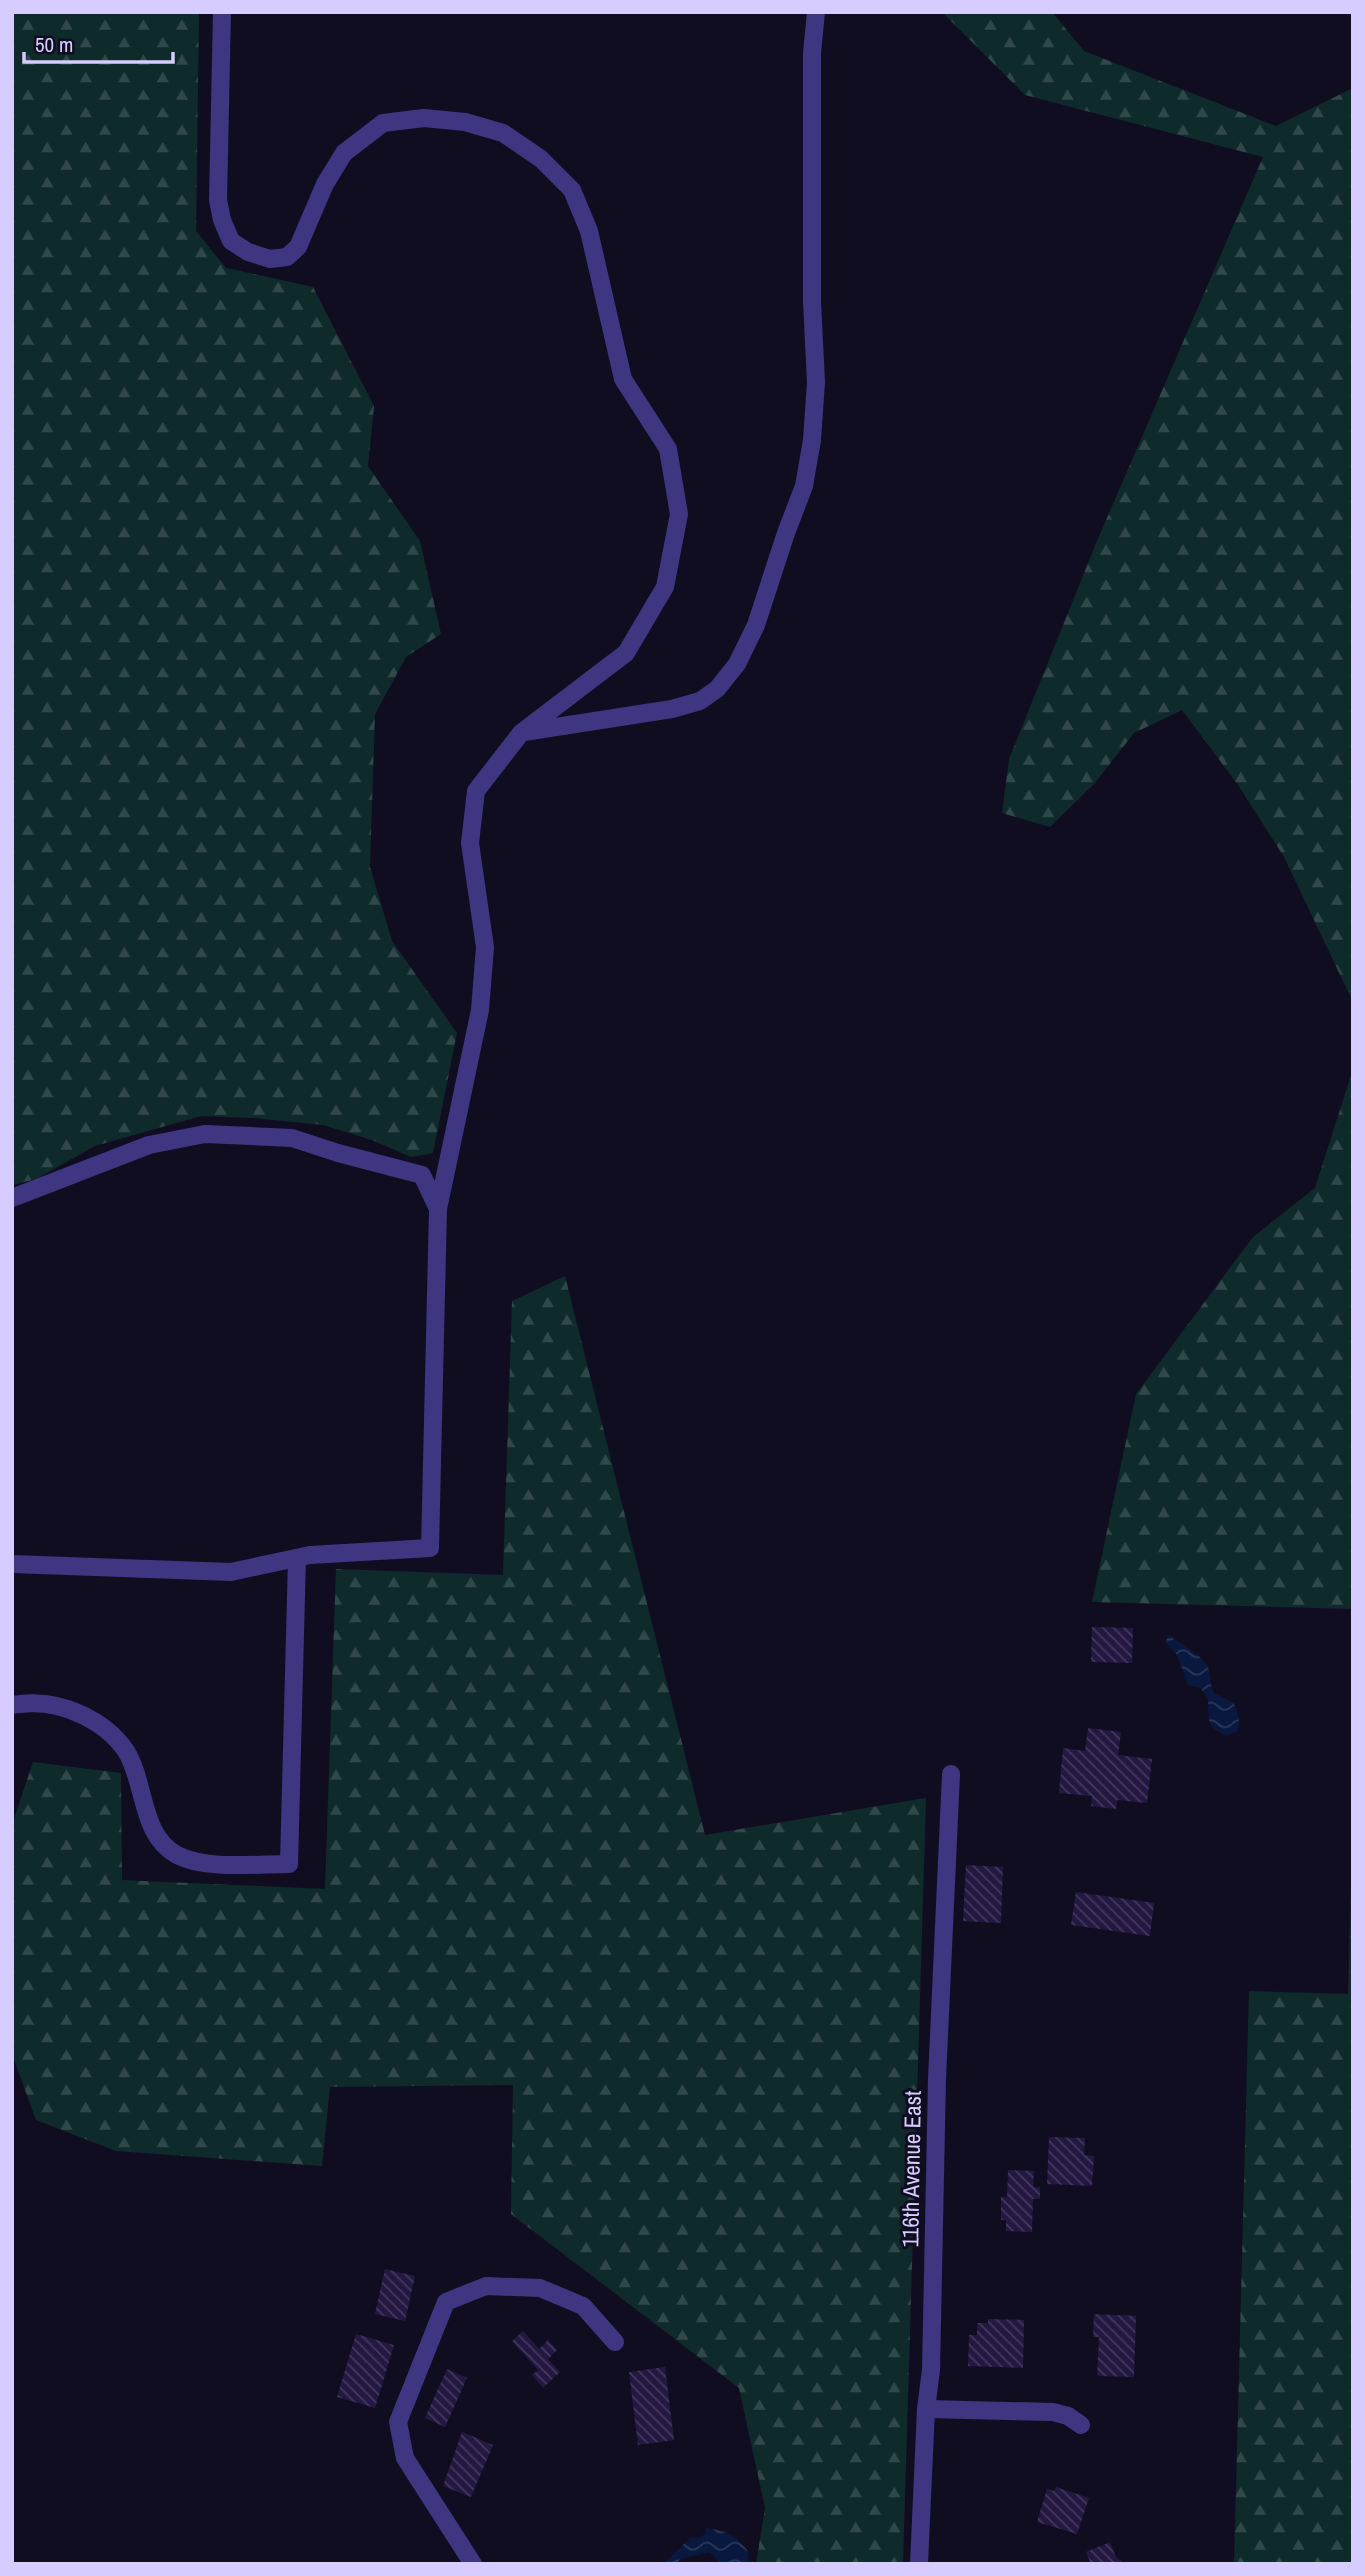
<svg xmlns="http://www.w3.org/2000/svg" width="1365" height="2576" font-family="'Archivo Narrow',sans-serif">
	<defs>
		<pattern id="forest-firs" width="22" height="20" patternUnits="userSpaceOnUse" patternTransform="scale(1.75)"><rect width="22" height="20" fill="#0f2a2b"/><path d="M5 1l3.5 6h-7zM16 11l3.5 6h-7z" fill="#31484b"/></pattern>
		<pattern id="water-waves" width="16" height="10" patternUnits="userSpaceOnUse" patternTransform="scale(1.75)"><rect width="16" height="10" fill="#08183e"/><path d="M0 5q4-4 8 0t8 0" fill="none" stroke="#2b385b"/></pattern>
		<pattern id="building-back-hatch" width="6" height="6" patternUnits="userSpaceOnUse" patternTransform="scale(1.75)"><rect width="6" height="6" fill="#241842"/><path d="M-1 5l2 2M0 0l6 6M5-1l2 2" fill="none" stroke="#43385e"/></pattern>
	</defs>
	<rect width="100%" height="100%" fill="#110d21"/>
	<!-- forest -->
	<path fill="url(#forest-firs)" d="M12,12H199L196,231L226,268L313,287L374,406L368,466L420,541L441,634L406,657L375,714L370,867L392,941L457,1033L433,1153L411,1157L372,1140L323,1125L253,1118L201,1116L95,1146L36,1179L12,1185Z
		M942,12H1052L1084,51L1276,126L1353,88V1002L1284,857L1238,785L1182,710L1134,733L1094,784L1050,827L1002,813L1009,759L1097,541L1263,157L1025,95Z
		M1353,1069V1609L1092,1602L1136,1394L1253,1237L1315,1188Z
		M565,1276L705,1835L926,1798L903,2564H756L765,2508L739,2388L511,2214L513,2085L330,2087L322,2166L116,2151L36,2120L12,2054V1825L33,1762L121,1773L122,1880L325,1889L336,1569L503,1575L512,1301Z
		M1353,1813V2564H1234L1249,1991L1348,1994Z"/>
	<!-- water -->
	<path fill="url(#water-waves)" d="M1169,1635C1181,1645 1205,1655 1209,1670C1211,1678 1210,1685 1214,1693L1234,1703L1239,1718L1238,1731L1226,1736L1213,1728L1209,1720L1208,1699L1201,1688L1188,1685L1177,1655L1165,1642Z
		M706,2528C728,2531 734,2534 748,2551V2564H721L710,2552L680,2559L677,2564H663L690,2538H699L705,2534Z"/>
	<!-- building -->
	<path fill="url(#building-back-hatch)" d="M1092,1627L1133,1628L1132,1663L1091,1662Z
		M1088,1728L1121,1732L1118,1755L1152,1759L1147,1803L1117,1800L1116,1809L1091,1806L1092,1796L1059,1793L1063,1748L1085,1751Z
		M966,1865L1003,1867L1001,1923L963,1921Z
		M1076,1892L1154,1903L1150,1936L1071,1925Z
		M1049,2137L1085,2138L1084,2155L1094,2156L1092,2186L1047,2184Z
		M1008,2170L1034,2171L1033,2187H1040V2199H1033L1032,2232L1006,2231V2220H1001V2197H1007Z
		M385,2269L415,2276L405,2321L375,2314Z
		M1094,2314L1136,2316L1134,2377L1097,2376L1099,2337H1093Z
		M988,2319L1024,2320L1023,2368L968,2366L969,2335H977V2323H988Z
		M523,2331L539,2349L548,2340L557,2350L548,2359L560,2372L543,2388L532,2375L538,2370L512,2341Z
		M356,2334L394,2345L375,2408L337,2397Z
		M665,2367L674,2440L638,2445L629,2372Z
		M447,2369L467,2378L445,2427L425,2418Z
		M462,2432L493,2445L471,2497L443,2486Z
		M1056,2487L1089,2498L1077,2534L1037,2522L1047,2489L1054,2491Z
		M1110,2542L1116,2557L1125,2564H1091L1086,2552Z"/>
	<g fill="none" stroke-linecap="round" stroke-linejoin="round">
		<!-- minor -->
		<path stroke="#3e3681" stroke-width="18" d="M222,12L218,200L222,220L231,241L248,252L270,259L287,257L298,247L325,184L344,153L383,123L424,118L465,122L503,133L541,159L572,190L589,231L623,379L668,449L679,514L665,587L626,653L521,733L476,791L470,843L485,947L480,1010L438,1209
			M524,732L672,709L700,701L717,689L737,664L756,625L786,533L804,486L812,440L816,382L812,302V53L816,12
			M12,1198L149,1145L205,1134L292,1138L338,1153L422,1175L438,1209L430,1548L310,1555L231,1572L12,1564
			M12,1705C35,1701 59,1704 80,1714C98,1722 115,1735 126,1751C146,1783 140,1835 177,1855C206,1870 256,1864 289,1864L297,1558
			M926,2409L1053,2412L1068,2416L1081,2425
			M473,2564L405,2458L398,2422L446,2302L486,2286L540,2288L583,2306L615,2342
			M919,2564L926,2409L931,2370L937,2079L951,1774"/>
	</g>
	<g text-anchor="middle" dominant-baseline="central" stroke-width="6" stroke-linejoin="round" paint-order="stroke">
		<!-- street labels -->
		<g font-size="23" fill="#d6ccff" stroke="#110d21">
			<text transform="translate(911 2169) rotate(-89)">116th Avenue East</text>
		</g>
	</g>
	<!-- border -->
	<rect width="1365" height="2576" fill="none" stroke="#d6ccff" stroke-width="28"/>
	<!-- scale -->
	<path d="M24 52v10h149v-10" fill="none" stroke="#d6ccff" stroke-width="3.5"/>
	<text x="35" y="52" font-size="21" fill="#d6ccff" stroke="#110d21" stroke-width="5" paint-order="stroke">50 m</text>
</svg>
